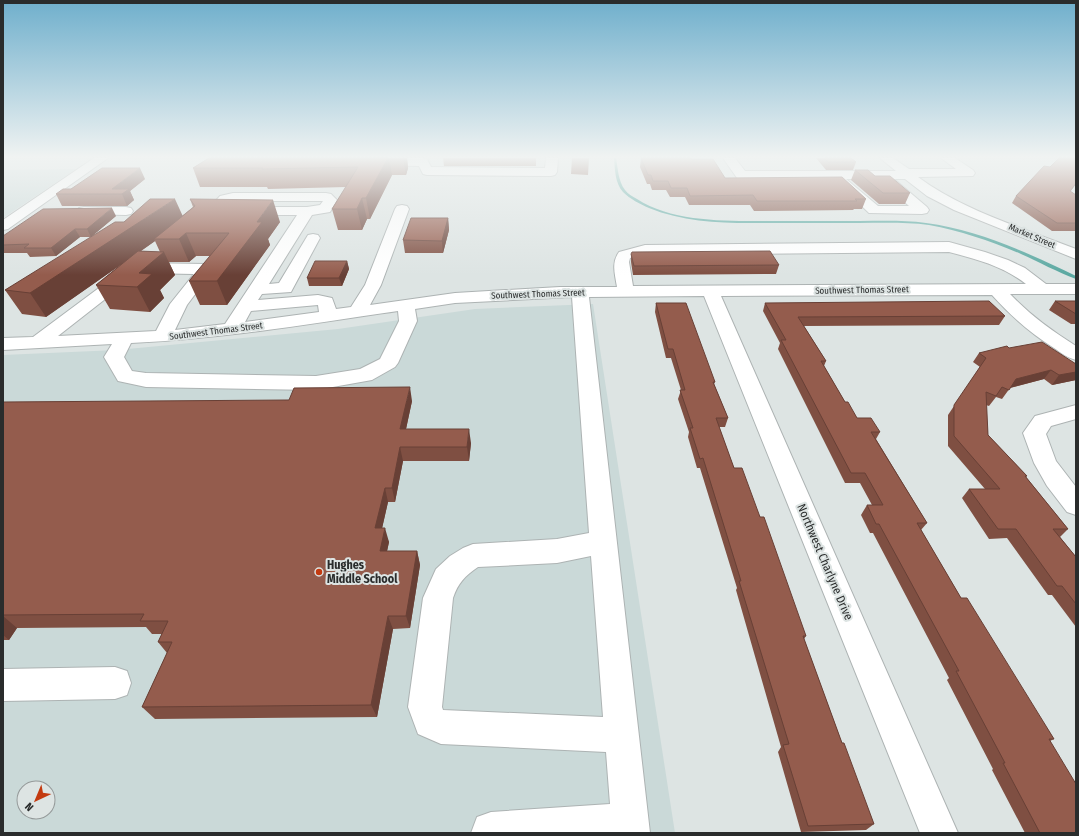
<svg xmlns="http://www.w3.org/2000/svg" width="1079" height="836" font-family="'Fira Sans Condensed',sans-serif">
	<rect width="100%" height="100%" fill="#dde4e3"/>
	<!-- built -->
	<path fill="#cad9d8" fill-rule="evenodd" d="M76,169L3,218V170Z
		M593,304L675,833H3V355L117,350L338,329L475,309ZM24,788H48V812H24Z"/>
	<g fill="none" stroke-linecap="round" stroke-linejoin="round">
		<!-- stream -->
		<path fill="#5aa8a1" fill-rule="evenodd" d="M614,158H616C618,168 618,181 625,190C628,194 632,196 637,199C669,220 716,221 754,221C789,221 824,221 860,221C882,221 904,220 926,223C979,230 1028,253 1076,276V279C1057,272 1039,262 1021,254C991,241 961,231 929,225C906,222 882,223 859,223C823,223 787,223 750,223C716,223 681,221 649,208C640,204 630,199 623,192C615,183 615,170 614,158Z"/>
		<!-- minor casing -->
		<g stroke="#adb3b3" stroke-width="2">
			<path id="minor" d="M94,158H108L8,229L3,230V220Z
				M377,158H423L427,159L431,167L545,168L546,158H558L557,172L555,175L551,176L427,175L423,174L419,166L373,165L371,162L373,159Z
				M723,158H735L745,171H896L880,158H893L909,169H956L941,158H955L973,170L975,173L973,176L918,177C964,211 1023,228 1076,249V259L954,210L927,196L905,179H894L927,207L929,210L927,213L922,214L869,213L840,185L838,182L842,179L737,178ZM846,179H880L909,206H878Z
				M233,193H326L331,194L337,200L330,212L312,215L269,284L279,283L308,235L313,234L318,235L320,238L291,292L262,294L258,300L318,295L332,298L336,309L351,307L365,285L395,209L397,206L402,205L407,206L409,209L381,285L370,305L455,293L560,287H617C615,274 611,263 619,252L645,245L949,242L985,252L1008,260L1025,268L1046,284H1076V294H1010C1030,315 1052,331 1076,346V360C1068,358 1061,353 1054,348C1030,333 1011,316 992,295L721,296L958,833H920L704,296L589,297L650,833H471L477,817L491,812L610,804L606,752L441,744L418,734L408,707L423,598L436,569L450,556L463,548L473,544L557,539L589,533L572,297L455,303L415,309L417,321L398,363L395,367L372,380L316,390L146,387L118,381L104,357L112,344L3,350V338L33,337L115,276L133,265L139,263L206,264L212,266L214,269L187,305L175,330L225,324L297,215H221L216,214L209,208L220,196ZM233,201H323L320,205L307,207H225L230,202ZM949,252C976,259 1003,266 1026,284L633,286L629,262L630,258L645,255ZM142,273L194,274L170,304L156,331L58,336L127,282ZM318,305L319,312L245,322L251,311ZM398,311L399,321L380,359L360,369L316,376L146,373L132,371L124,357L131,343C221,339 309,324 398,311ZM591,556L603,717L443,710L442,707L453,598C458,583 465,576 478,567L557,563Z
				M84,207H126L131,208L133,211L131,214L126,215L79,214L77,211L79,208Z
				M1076,405V419L1051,426L1046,434L1056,461L1076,487V515L1067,512L1047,486L1034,463L1023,433L1035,416Z
				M115,667L127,671L131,683L127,695L115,699L3,701V669Z"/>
		</g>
		<!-- minor -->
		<use href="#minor" fill="#fff" fill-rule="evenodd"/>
	</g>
	<!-- wall -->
	<path fill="#7f4f42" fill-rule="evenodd" d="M209,158H407L408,168L406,175H392L370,219H367L362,230H338L332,209L346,187L268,189L267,187H200L193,168Z
		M443,158H536V166H444Z
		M572,158H589L588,175L571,174Z
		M641,158H690L725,178L866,199L862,209H854L853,210L754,211L750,205H689L685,197H670L666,190H652L650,184H647L640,167Z
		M816,158H851L856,162L853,170H826Z
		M855,170L875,176L910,193L905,204H879L851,180Z
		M145,179L130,191L134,200L127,206H62L56,194L71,189Z
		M1070,192L1076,195V231H1052L1012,203L1016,196Z
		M190,199L280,222L268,239L270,245L227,305H200L189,281L210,256H196L189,262H169L175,275L160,290L164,298L150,312L110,309L96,285L123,263L46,317L22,314L5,290L124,222L182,216L193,207ZM155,241L160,252L141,251Z
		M116,216L91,237H80L56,256L30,257L27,253H3V236Z
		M448,218L449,230L443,253H405L403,240Z
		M631,254L779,265L776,274L633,275L631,262Z
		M347,261L349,269L342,286H309L307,278Z
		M1055,301H1076V324H1071L1049,310Z
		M656,303L715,382L714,384L728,418L725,427H719L734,468L760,517L806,636L804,639L842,743L874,824L866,830L801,832L778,752L781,747L736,590L737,588L700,468H697L688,437L689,432L678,399L681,390L671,358H666L655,312Z
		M765,303L1005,316L999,325L804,326L826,361L824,366L845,402L857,418L880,432L876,439L927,523L921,530L961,598L1054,739L1050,741L1076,833H1025L992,770L993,769L947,680L949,678L873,533H870L861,515L867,505H872L860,483H845L778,349L780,343L763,311Z
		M1009,348L1076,364V380L1052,385L1044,379L1010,388L1002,399L996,397L989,406L986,405L988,435L1027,476L1026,477L1068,529L1060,537L1076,557V627L1052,595H1048L1007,538L989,539L962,498L969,489H985L948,446V415L980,367L973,362L979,353Z
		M412,401L406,429L471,443L469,461H403L395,502H388L382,528L389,542L387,551H417L420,565L410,628L393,629L377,717L155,719L142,707L167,653L158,642L162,634H152L146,627L17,628L9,640H3V402Z"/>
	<!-- shaded-wall -->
	<path fill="#684036" d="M388,158H389L392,175L370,219L366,198Z
		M403,158H407L408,168L406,175Z
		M140,168L145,179L130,191L134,200L127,206L122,194L112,189Z
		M1076,183V184L1065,199L1070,191Z
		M362,198L367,219L362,230L357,209Z
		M175,199L185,221L154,239L155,241L46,317L30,293Z
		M273,200L280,222L268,239L270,245L227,305L217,281L257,222Z
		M112,208L116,216L91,237L87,229Z
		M448,218L449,230L443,253L442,241Z
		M75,229L80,237L56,256L51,248Z
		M186,233L196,256L189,262L179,239Z
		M164,252L175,275L160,290L164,298L150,312L137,287L139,273Z
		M347,261L349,269L342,286L339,278Z
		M1051,370L1044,379L1009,388L1016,379Z
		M1076,372V380L1052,385L1059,375Z
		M410,387L412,401L403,443L400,429Z
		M469,429L471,443L469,461L467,447Z
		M400,447L403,461L395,502L392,488Z
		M385,488L388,502L379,542L375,528Z
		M385,528L389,542L384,565L380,551Z
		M417,551L420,565L410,628L406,616Z
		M3,616L17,628L9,640L3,635Z
		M388,616L393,629L377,717L371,705Z"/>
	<!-- building -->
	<path fill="#945c4d" stroke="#684036" d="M209,158H388L366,198H362L357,209H332L358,167L262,169L263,168H193Z
		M641,158H690L692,159H713L725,178L842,177L866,199H855L857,201H757L753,195L690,196L687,188H671L668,181H653L651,175H648Z
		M824,158H851L856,162H828Z
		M1059,158H1076V183L1070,191L1076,195V223H1057L1016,196L1044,166L1050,167Z
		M102,168H140L112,189H129L122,194H56L63,189H71Z
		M855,170H868L875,176H890L910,193H883Z
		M150,199H175L30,293L5,290L115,222H124Z
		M190,199L273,200L257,222H262L217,281H189L229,233H186L179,239H154L195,206Z
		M112,208L87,229H75L51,248H24L29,244L3,245V236L43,209Z
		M411,218H448L442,241L403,240Z
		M138,251L164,252L139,273L152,274L137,287L96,285Z
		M770,251L779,265L634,266L631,254L632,252Z
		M315,261H347L339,278H307Z
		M989,301L1005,316L798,317L826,361H821L845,402H848L857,418H871L880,432H871L927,523H917L961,598H967L1054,739H1049L1076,784V833H1040L1003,763H1005L956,671H959L879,524H876L867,505H883L865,473H851L781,340H786L765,303Z
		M1055,301H1076V314Z
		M656,303H686L715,382H713L728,418H716L734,468H742L760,517H764L806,636H803L842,743H844L874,824L808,826L783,745L789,744L739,581H741L703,458L700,459L690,428H693L680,390H685L673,349H668Z
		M1042,342L1076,364V372L1059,375L1051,370L1016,379L1009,390L1002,387L996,396L986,392L988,435L1027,476H1025L1068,529H1053L1076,557V604L1062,586H1057L1016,529H998L969,489H1000L954,436V405L986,358L979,353L1007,346L1009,348Z
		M410,387L400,429H469L467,447H400L392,488H385L375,528H385L380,551H417L406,616H388L371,705L142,707L172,642H158L168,621H140L144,614L3,615V402L289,400L294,388Z"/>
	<!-- sky -->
	<linearGradient id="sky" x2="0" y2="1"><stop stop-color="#6fafcc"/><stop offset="0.57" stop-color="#f0f3f2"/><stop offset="1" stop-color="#f0f3f2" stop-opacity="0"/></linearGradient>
	<rect width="1079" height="275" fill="url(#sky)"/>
	<!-- markers -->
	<circle fill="#c33a10" stroke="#dde4e3" stroke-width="1.5" cx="319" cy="572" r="4"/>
	<g text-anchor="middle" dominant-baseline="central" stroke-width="4" stroke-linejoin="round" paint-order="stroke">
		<!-- far-street labels -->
		<g font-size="9" fill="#2a2c2c" stroke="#dde4e3">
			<text transform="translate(1032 236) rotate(23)">Market Street</text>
			<text transform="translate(862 290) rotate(-1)">Southwest Thomas Street</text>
			<text transform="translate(538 294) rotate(-2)">Southwest Thomas Street</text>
			<text transform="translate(216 331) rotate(-7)">Southwest Thomas Street</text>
		</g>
		<!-- near-street labels -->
		<g font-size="12" fill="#2a2c2c" stroke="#dde4e3">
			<text transform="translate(825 562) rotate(67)">Northwest Charlyne Drive</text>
		</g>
		<!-- near-poi labels -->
		<g font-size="12" font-weight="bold" fill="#2a2c2c" stroke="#dde4e3" text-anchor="start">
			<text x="327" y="565">Hughes<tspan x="327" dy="14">Middle School</tspan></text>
		</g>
	</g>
	<!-- border -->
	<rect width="1079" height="836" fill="none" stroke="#2a2c2c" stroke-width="8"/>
	<!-- north arrow -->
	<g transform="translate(36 800) rotate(224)"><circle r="19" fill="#dde4e3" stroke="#959a9a"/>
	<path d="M0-3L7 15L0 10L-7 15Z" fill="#c33a10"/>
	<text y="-6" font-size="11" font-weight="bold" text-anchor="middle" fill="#2a2c2c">N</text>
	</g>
</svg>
